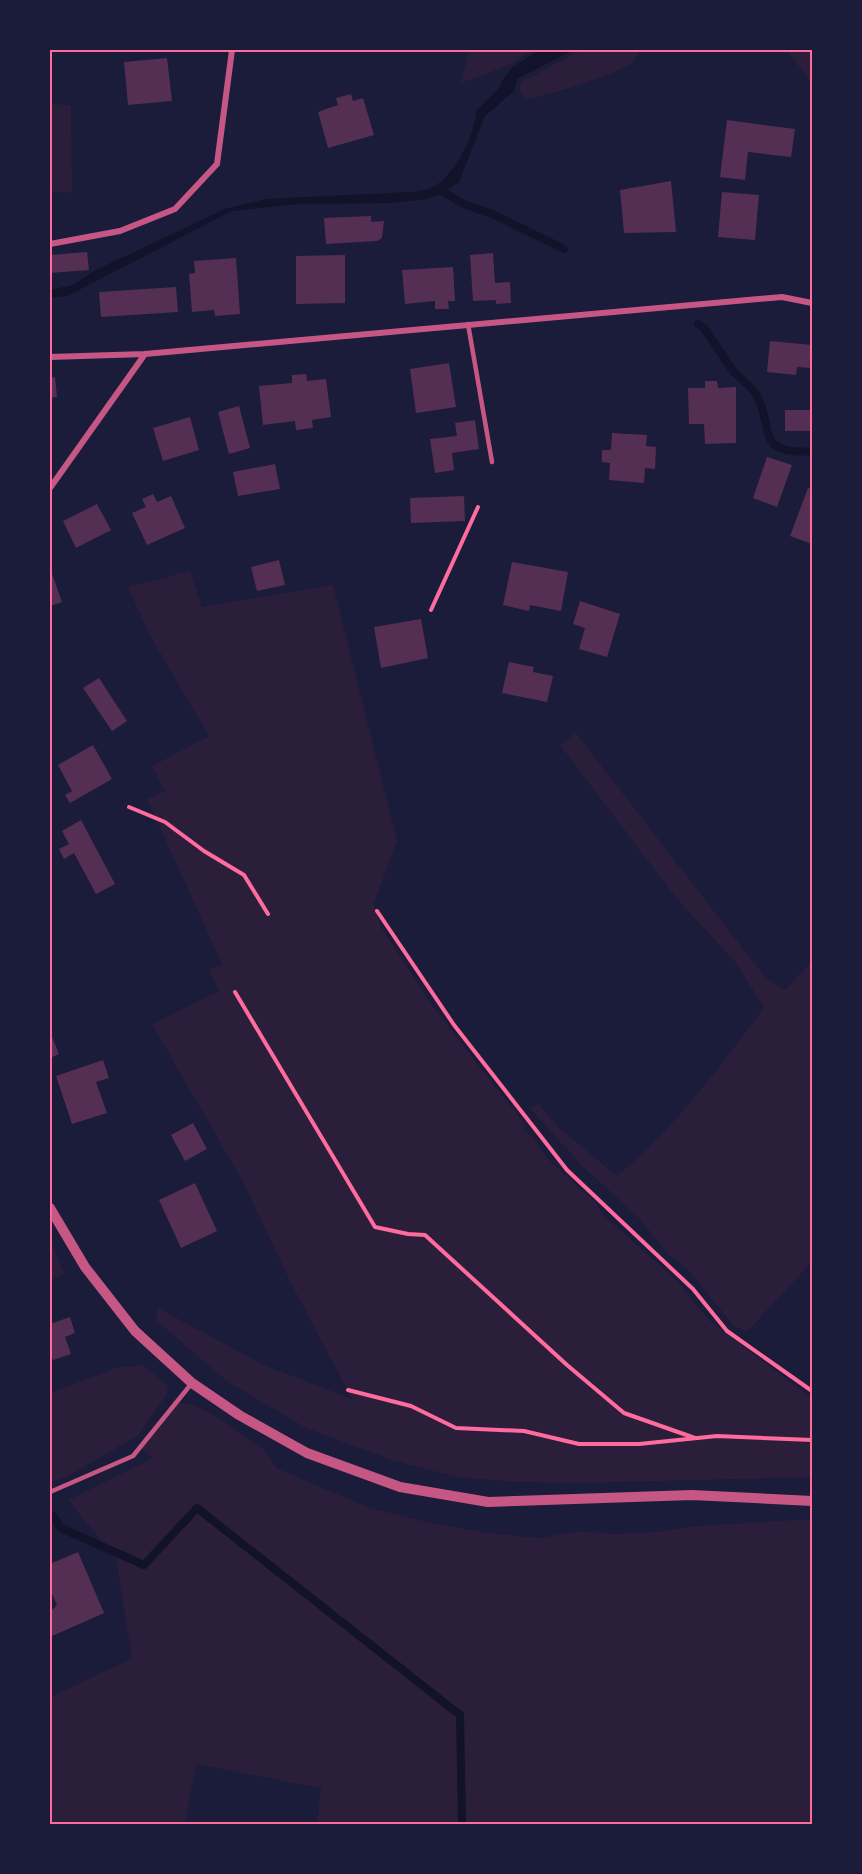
<svg xmlns="http://www.w3.org/2000/svg" width="862" height="1874" font-family="Barlow,sans-serif">
	<rect width="100%" height="100%" fill="#1b1b3a"/>
	<!-- green -->
	<path fill="#2a1e3b" d="M469,50H531L510,65L461,83Z
		M582,50H639C638,53 636,59 633,62C620,73 546,97 527,99L522,95L519,86L523,81Z
		M787,50H812V84Z
		M50,103L71,106L72,193L50,191Z
		M190,571L202,607L333,585L397,841L374,903L380,925L431,1004L526,1126L523,1129L531,1135L548,1159L595,1202L604,1216L673,1277L709,1320L812,1398V1477L580,1483L515,1482L456,1477L392,1460L306,1428L228,1382L156,1320L158,1308L264,1365L352,1399L292,1285L242,1180L152,1024L219,991L209,970L222,964L147,799L165,791L152,766L209,736L149,634L128,587Z
		M576,733L765,977L785,990L812,961V1262L747,1332L734,1326L688,1270L667,1253L639,1218L581,1165L530,1108L539,1104L558,1127L617,1176C675,1128 719,1067 764,1008L736,963L677,899L560,745Z
		M50,1238L64,1273L50,1281Z
		M143,1365L168,1386L167,1394L137,1436L67,1477L50,1482V1393L116,1368Z
		M176,1402L194,1405L225,1422L264,1450L276,1468L370,1508L431,1523L487,1533L539,1538L581,1531L613,1534L648,1533L696,1526L812,1519V1824H317L321,1788L196,1764L185,1824H50V1694L51,1697L132,1658L116,1558L68,1500L153,1458L139,1448Z"/>
	<!-- water -->
	<path fill="#12122b" d="M539,50H573L517,79L514,91L485,116L459,182L440,194L428,199L390,203L298,204L232,211L67,296L50,298V290L73,285L94,271L225,209L266,199L412,192C419,191 428,190 435,186C455,174 476,133 476,111L498,89L504,78L513,67Z"/>
	<g fill="none" stroke-linecap="round" stroke-linejoin="round">
		<!-- stream -->
		<path stroke="#12122b" stroke-width="8" d="M440,190L464,204L497,216L564,249
			M698,324L704,328C714,342 723,357 733,371C740,379 750,385 756,394C775,426 753,456 812,451
			M53,1516L61,1528L144,1565L197,1508L460,1715L462,1824"/>
	</g>
	<!-- building -->
	<path fill="#542f53" d="M167,58L172,101L128,105L124,62Z
		M351,94L353,101L363,98L374,135L328,148L318,112L338,105L336,98Z
		M727,120L795,129L791,157L748,152L745,180L720,177Z
		M671,181L676,232L624,233L620,190Z
		M722,192L759,195L755,240L718,237Z
		M371,216V222L384,221L382,238L377,241L326,244L324,218Z
		M87,252L89,270L50,273V255Z
		M493,253L495,283L510,282L511,303L496,304V300L473,301L470,255Z
		M345,255V303L296,304V256Z
		M236,258L240,314L215,316L214,310L192,312L189,274L195,273L194,261Z
		M453,267L455,301H448L449,309H435V301L405,304L402,270Z
		M176,287L178,312L101,317L99,292Z
		M770,341L812,345V368L797,367L796,375L767,372Z
		M449,363L456,407L416,413L410,369Z
		M306,374L307,381L326,379L331,417L312,420L313,428L296,430L295,421L263,425L259,386L292,383V375Z
		M55,377L57,397L50,398V378Z
		M705,381H717L718,388L736,387V443L705,444L704,424H689L688,388H705Z
		M239,406L250,448L229,454L218,412Z
		M785,410H812V431H785Z
		M190,417L199,450L163,461L153,428Z
		M475,420L479,449L452,453L454,470L435,473L430,439L457,436L455,423Z
		M612,433L647,435L646,446L656,447L655,469L645,468L644,483L609,480L610,463L602,462V450H611Z
		M767,457L792,465L777,507L753,498Z
		M275,464L280,489L238,496L233,472Z
		M808,488L812,489V544L790,536Z
		M153,494L157,502L171,496L185,528L147,545L132,513L146,507L142,499Z
		M464,496L465,521L411,523L410,498Z
		M97,504L111,530L76,548L63,521Z
		M279,560L285,585L257,591L251,567Z
		M512,562L568,572L561,611L530,605L529,611L503,605Z
		M50,568L62,602L50,606Z
		M580,601L620,614L607,657L579,649L585,628L573,624Z
		M421,619L428,658L381,668L374,627Z
		M509,662L534,667L533,672L553,676L547,702L502,693Z
		M99,678L127,721L112,731L83,688Z
		M93,745L112,779L70,803L65,795L72,791L58,765Z
		M81,820L115,884L96,894L74,853L64,859L59,849L69,844L62,831Z
		M50,1032L59,1054L50,1058Z
		M103,1060L109,1078L96,1082L107,1113L72,1124L56,1076Z
		M193,1123L207,1149L185,1161L171,1135Z
		M195,1183L217,1231L181,1248L159,1200Z
		M70,1317L75,1333L65,1337L71,1354L53,1360L50,1349V1324Z
		M78,1552L104,1613L50,1637V1612L57,1605L50,1589V1564Z"/>
	<g fill="none" stroke-linecap="round" stroke-linejoin="round">
		<!-- path -->
		<path stroke="#ff6b9d" stroke-width="4" d="M431,610L478,507
			M129,807L165,822L204,851L244,875L268,914
			M377,911L454,1025L567,1170L693,1289L727,1331L812,1391
			M235,992L375,1227L408,1234L425,1235L567,1365L624,1413L695,1438
			M348,1390L411,1406L456,1428L524,1431L579,1444H639L717,1436L812,1440"/>
		<!-- service -->
		<path stroke="#c65784" stroke-width="4.5" d="M468,324L492,462
			M50,1492L133,1456L192,1383"/>
		<!-- minor -->
		<path stroke="#c65784" stroke-width="6" d="M50,244L120,231L175,209L217,164L232,50
			M50,357L145,354L782,297L812,303
			M50,488L145,354"/>
		<!-- tertiary -->
		<path stroke="#c65784" stroke-width="10" d="M50,1208L85,1267L135,1331L192,1383L239,1415L307,1453L400,1487L488,1502L692,1495L812,1501"/>
	</g>
	<!-- border -->
	<rect width="862" height="1874" fill="none" stroke="#1b1b3a" stroke-width="102"/>
	<rect x="51" y="51" width="760" height="1772" fill="none" stroke="#ff6b9d" stroke-width="2"/>
</svg>
